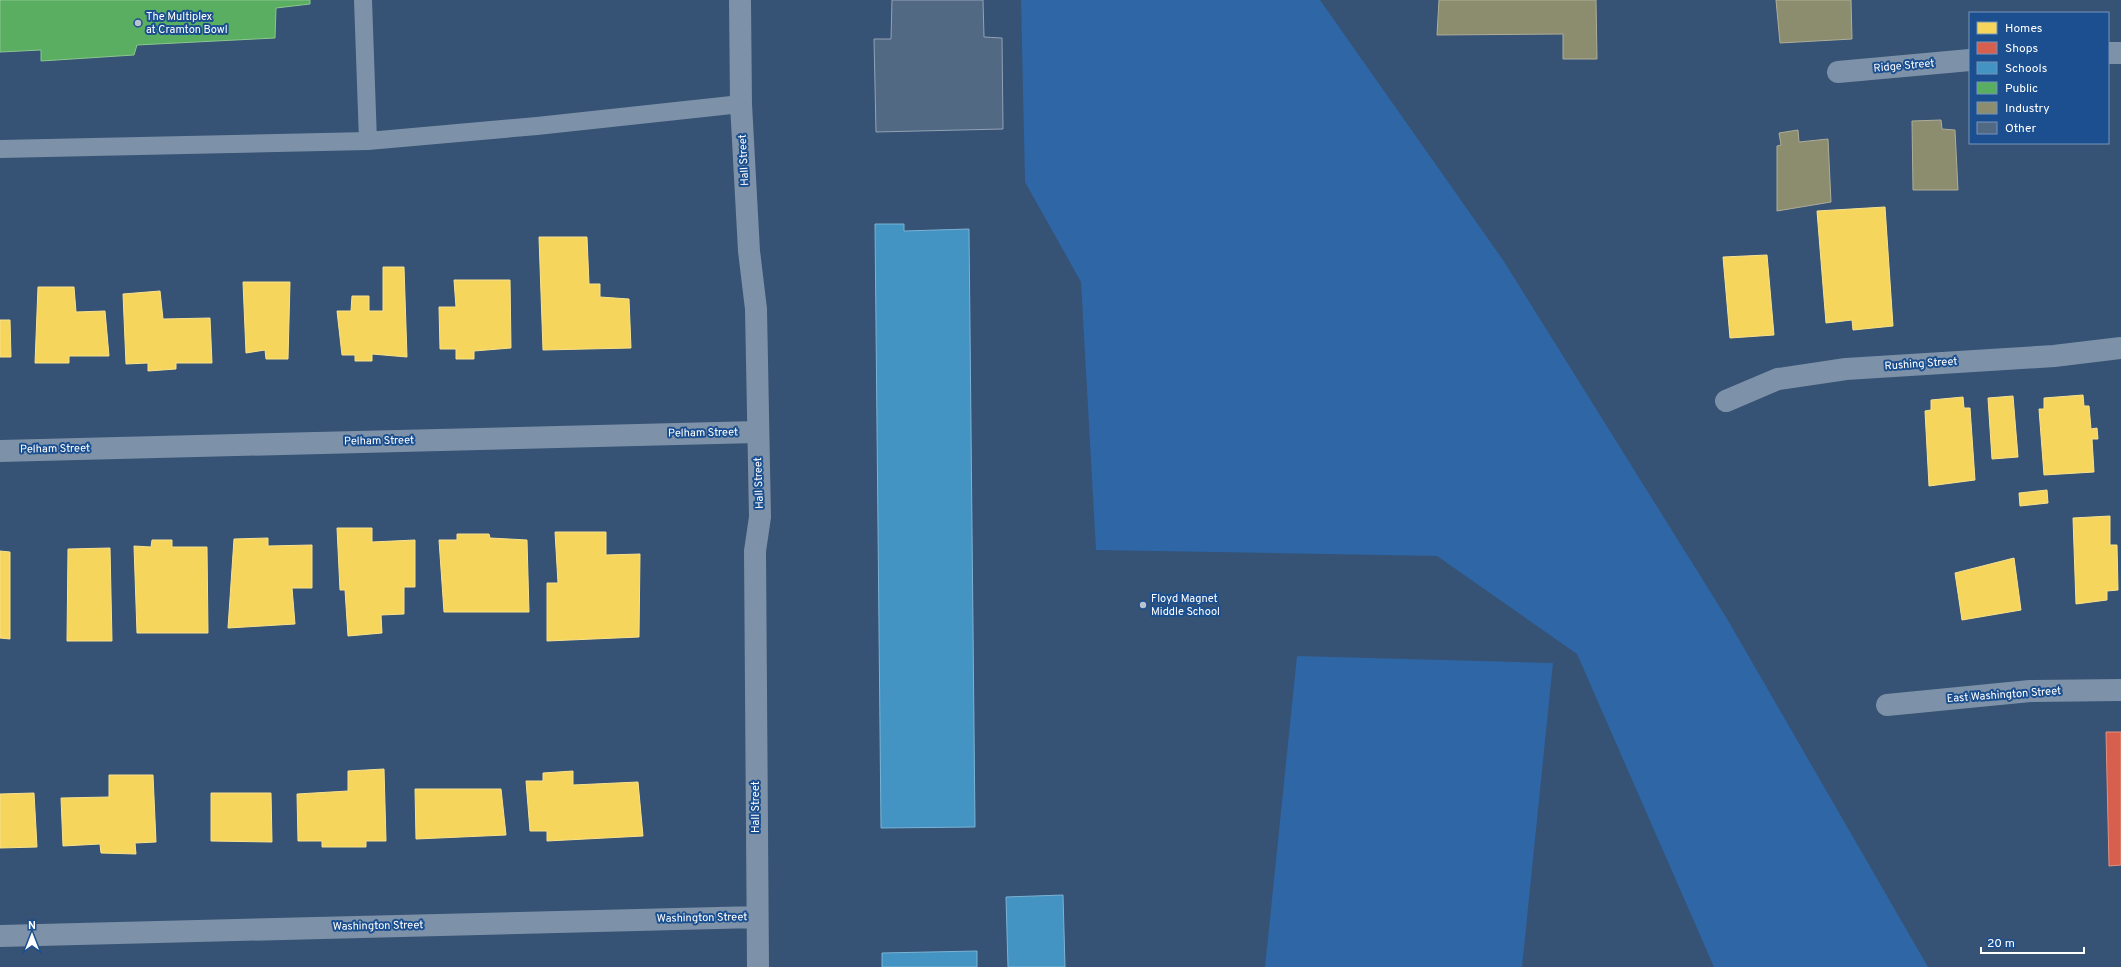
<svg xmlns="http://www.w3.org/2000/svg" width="2121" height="967" font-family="Overpass,sans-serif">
	<rect width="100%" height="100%" fill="#365274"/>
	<!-- green -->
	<path fill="#2f66a5" d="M1021,0H1320L1503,260L1726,617L1928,967H1714L1577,654L1437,556L1096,550L1081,282L1025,182Z
		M1297,656L1553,663L1522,967H1265Z"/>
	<!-- homes -->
	<path fill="#f6d55c" stroke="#f9e28d" d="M1885,207L1893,326L1853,330L1852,320L1826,323L1817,211Z
		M539,237H587L589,284H600V297L629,299L631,348L543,350Z
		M1767,255L1774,335L1730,338L1723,257Z
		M383,267H404L407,357L372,354V361H355V355H342L337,311H351L352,296H369V311H383Z
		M454,280H510L511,348L474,351V359H456V349H440L439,307H456Z
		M243,282H290L288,359H266L265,350L246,353Z
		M38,287H74L76,312L105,311L109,356H69V363H35Z
		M160,291L163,319L210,318L212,363H176V369L148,371V363L126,364L123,294Z
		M0,320H10L11,357H0Z
		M2083,395L2084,406H2089L2091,429L2097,428L2098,439H2092L2094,472L2044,475L2039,409H2044V398Z
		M2013,396L2018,457L1992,459L1988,398Z
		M1963,397L1964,408H1970L1975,480L1929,486L1925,411L1931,410V400Z
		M2047,490L2048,503L2020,506L2019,493Z
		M2110,516V545H2117L2118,590L2107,591V600L2076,604L2073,518Z
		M337,528H372V542L415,540V587H404V614L381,615L382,633L348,636L345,590H340Z
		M555,532H606V555L640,554L639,637L547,641V583H558Z
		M457,534H489L490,538L527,540L529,612H444L439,540H457Z
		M268,538V546L312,545V588H292L295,624L228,628L234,539Z
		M152,540H172V547H207L208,633H137L134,546L151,547Z
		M110,548L112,641H67L68,549Z
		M0,551L10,552V639L0,638Z
		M2014,558L2021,610L1962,620L1955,573Z
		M384,769L386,841H366V847H322V841H298L297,794L348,791V771Z
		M573,771V785L638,782L643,836L547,841V831H530L526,781H543V773Z
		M109,775H153L156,842L135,843L136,854L101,853L100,844L63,846L61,798L109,797Z
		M415,789H501L506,835L416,839Z
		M34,793L37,847L0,848V794Z
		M211,793H271L272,842L211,841Z"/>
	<!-- shops -->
	<path fill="#d6604d" stroke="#e29082" d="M2106,732H2121V865L2109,866Z"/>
	<!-- schools -->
	<path fill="#4393c3" stroke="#7bb3d5" d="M875,224H904V231L969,229L975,827L881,828Z
		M1063,895L1065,967H1008L1006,897Z
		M977,951V967H882V953Z"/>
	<!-- public -->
	<path fill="#5aae61" stroke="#8cc690" d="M0,0H310V4L276,8L275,38L137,45L134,55L41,61V50L0,52Z"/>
	<!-- industry -->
	<path fill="#8c8c6e" stroke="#aeae9a" d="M1439,0H1596L1597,59H1563V34L1437,35Z
		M1776,0H1851L1852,39L1780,43Z
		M1941,120L1942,129L1955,130L1958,190H1913L1912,121Z
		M1798,130L1799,142L1828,139L1831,202L1777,211V146L1781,145L1779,133Z"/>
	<!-- building -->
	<path fill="#526984" stroke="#92a2b6" d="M892,0H983L984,37L1002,38L1003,129L876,132L874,39H891Z"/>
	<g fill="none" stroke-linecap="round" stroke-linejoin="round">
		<!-- service -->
		<path stroke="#7d92a8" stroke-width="18" d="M363,0L368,141L537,126L741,104
			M0,149L368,141"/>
		<!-- minor -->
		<path stroke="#7d92a8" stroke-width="22" d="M740,0L741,104L749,251L756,309L760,517L755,551L758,967
			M2108,53H2121
			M1838,72L1970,60
			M1726,401L1778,379L1846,369L2054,356L2121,348
			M0,451L757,432
			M1887,705L2030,691L2121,690
			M0,936L757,917"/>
	</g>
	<!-- markers -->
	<g fill="#b9c2ce" stroke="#1b4f8f" stroke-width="1.5">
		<circle cx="138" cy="23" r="4"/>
		<circle cx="1143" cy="605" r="4"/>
	</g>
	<g text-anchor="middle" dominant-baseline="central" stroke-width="4" stroke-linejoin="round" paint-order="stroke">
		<!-- poi labels -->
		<g font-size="11" fill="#fff" stroke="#1b4f8f" text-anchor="start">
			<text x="146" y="17">The Multiplex<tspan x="146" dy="13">at Cramton Bowl</tspan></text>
			<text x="1151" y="599">Floyd Magnet<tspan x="1151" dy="13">Middle School</tspan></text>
		</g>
		<!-- street labels -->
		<g font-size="11" fill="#fff" stroke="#1b4f8f">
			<text transform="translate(1904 66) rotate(-5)">Ridge Street</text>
			<text transform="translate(744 160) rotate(-93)">Hall Street</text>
			<text transform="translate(1921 364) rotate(-4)">Rushing Street</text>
			<text transform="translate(703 433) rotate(-1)">Pelham Street</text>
			<text transform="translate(379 441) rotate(-1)">Pelham Street</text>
			<text transform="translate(55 449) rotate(-1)">Pelham Street</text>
			<text transform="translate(759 483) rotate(-92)">Hall Street</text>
			<text transform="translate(2004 695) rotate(-4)">East Washington Street</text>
			<text transform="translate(756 807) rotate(-90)">Hall Street</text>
			<text transform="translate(702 918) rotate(-1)">Washington Street</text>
			<text transform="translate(378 926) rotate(-1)">Washington Street</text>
		</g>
	</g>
	<!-- legend -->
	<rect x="1969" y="12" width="140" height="132" fill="#1b4f8f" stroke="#7695bc"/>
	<rect x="1977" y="22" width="20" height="12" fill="#f6d55c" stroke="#7695bc"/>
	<text x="2005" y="32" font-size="12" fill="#ffffff">Homes</text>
	<rect x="1977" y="42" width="20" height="12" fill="#d6604d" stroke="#7695bc"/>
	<text x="2005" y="52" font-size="12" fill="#ffffff">Shops</text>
	<rect x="1977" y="62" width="20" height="12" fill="#4393c3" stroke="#7695bc"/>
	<text x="2005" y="72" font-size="12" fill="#ffffff">Schools</text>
	<rect x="1977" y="82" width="20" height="12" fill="#5aae61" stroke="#7695bc"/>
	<text x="2005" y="92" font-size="12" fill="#ffffff">Public</text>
	<rect x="1977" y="102" width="20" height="12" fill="#8c8c6e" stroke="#7695bc"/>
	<text x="2005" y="112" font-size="12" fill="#ffffff">Industry</text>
	<rect x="1977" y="122" width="20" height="12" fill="#526984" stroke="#7695bc"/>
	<text x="2005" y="132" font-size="12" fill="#ffffff">Other</text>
	<!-- north arrow -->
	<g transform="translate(32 935)" stroke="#1b4f8f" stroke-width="3" paint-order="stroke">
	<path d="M0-3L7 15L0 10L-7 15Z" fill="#ffffff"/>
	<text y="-6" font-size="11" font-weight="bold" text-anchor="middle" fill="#ffffff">N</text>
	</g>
	<!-- scale -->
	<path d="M1981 947v6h103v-6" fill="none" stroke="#ffffff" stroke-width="2"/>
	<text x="1987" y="947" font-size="12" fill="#ffffff" stroke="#1b4f8f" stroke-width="3" paint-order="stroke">20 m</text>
</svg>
